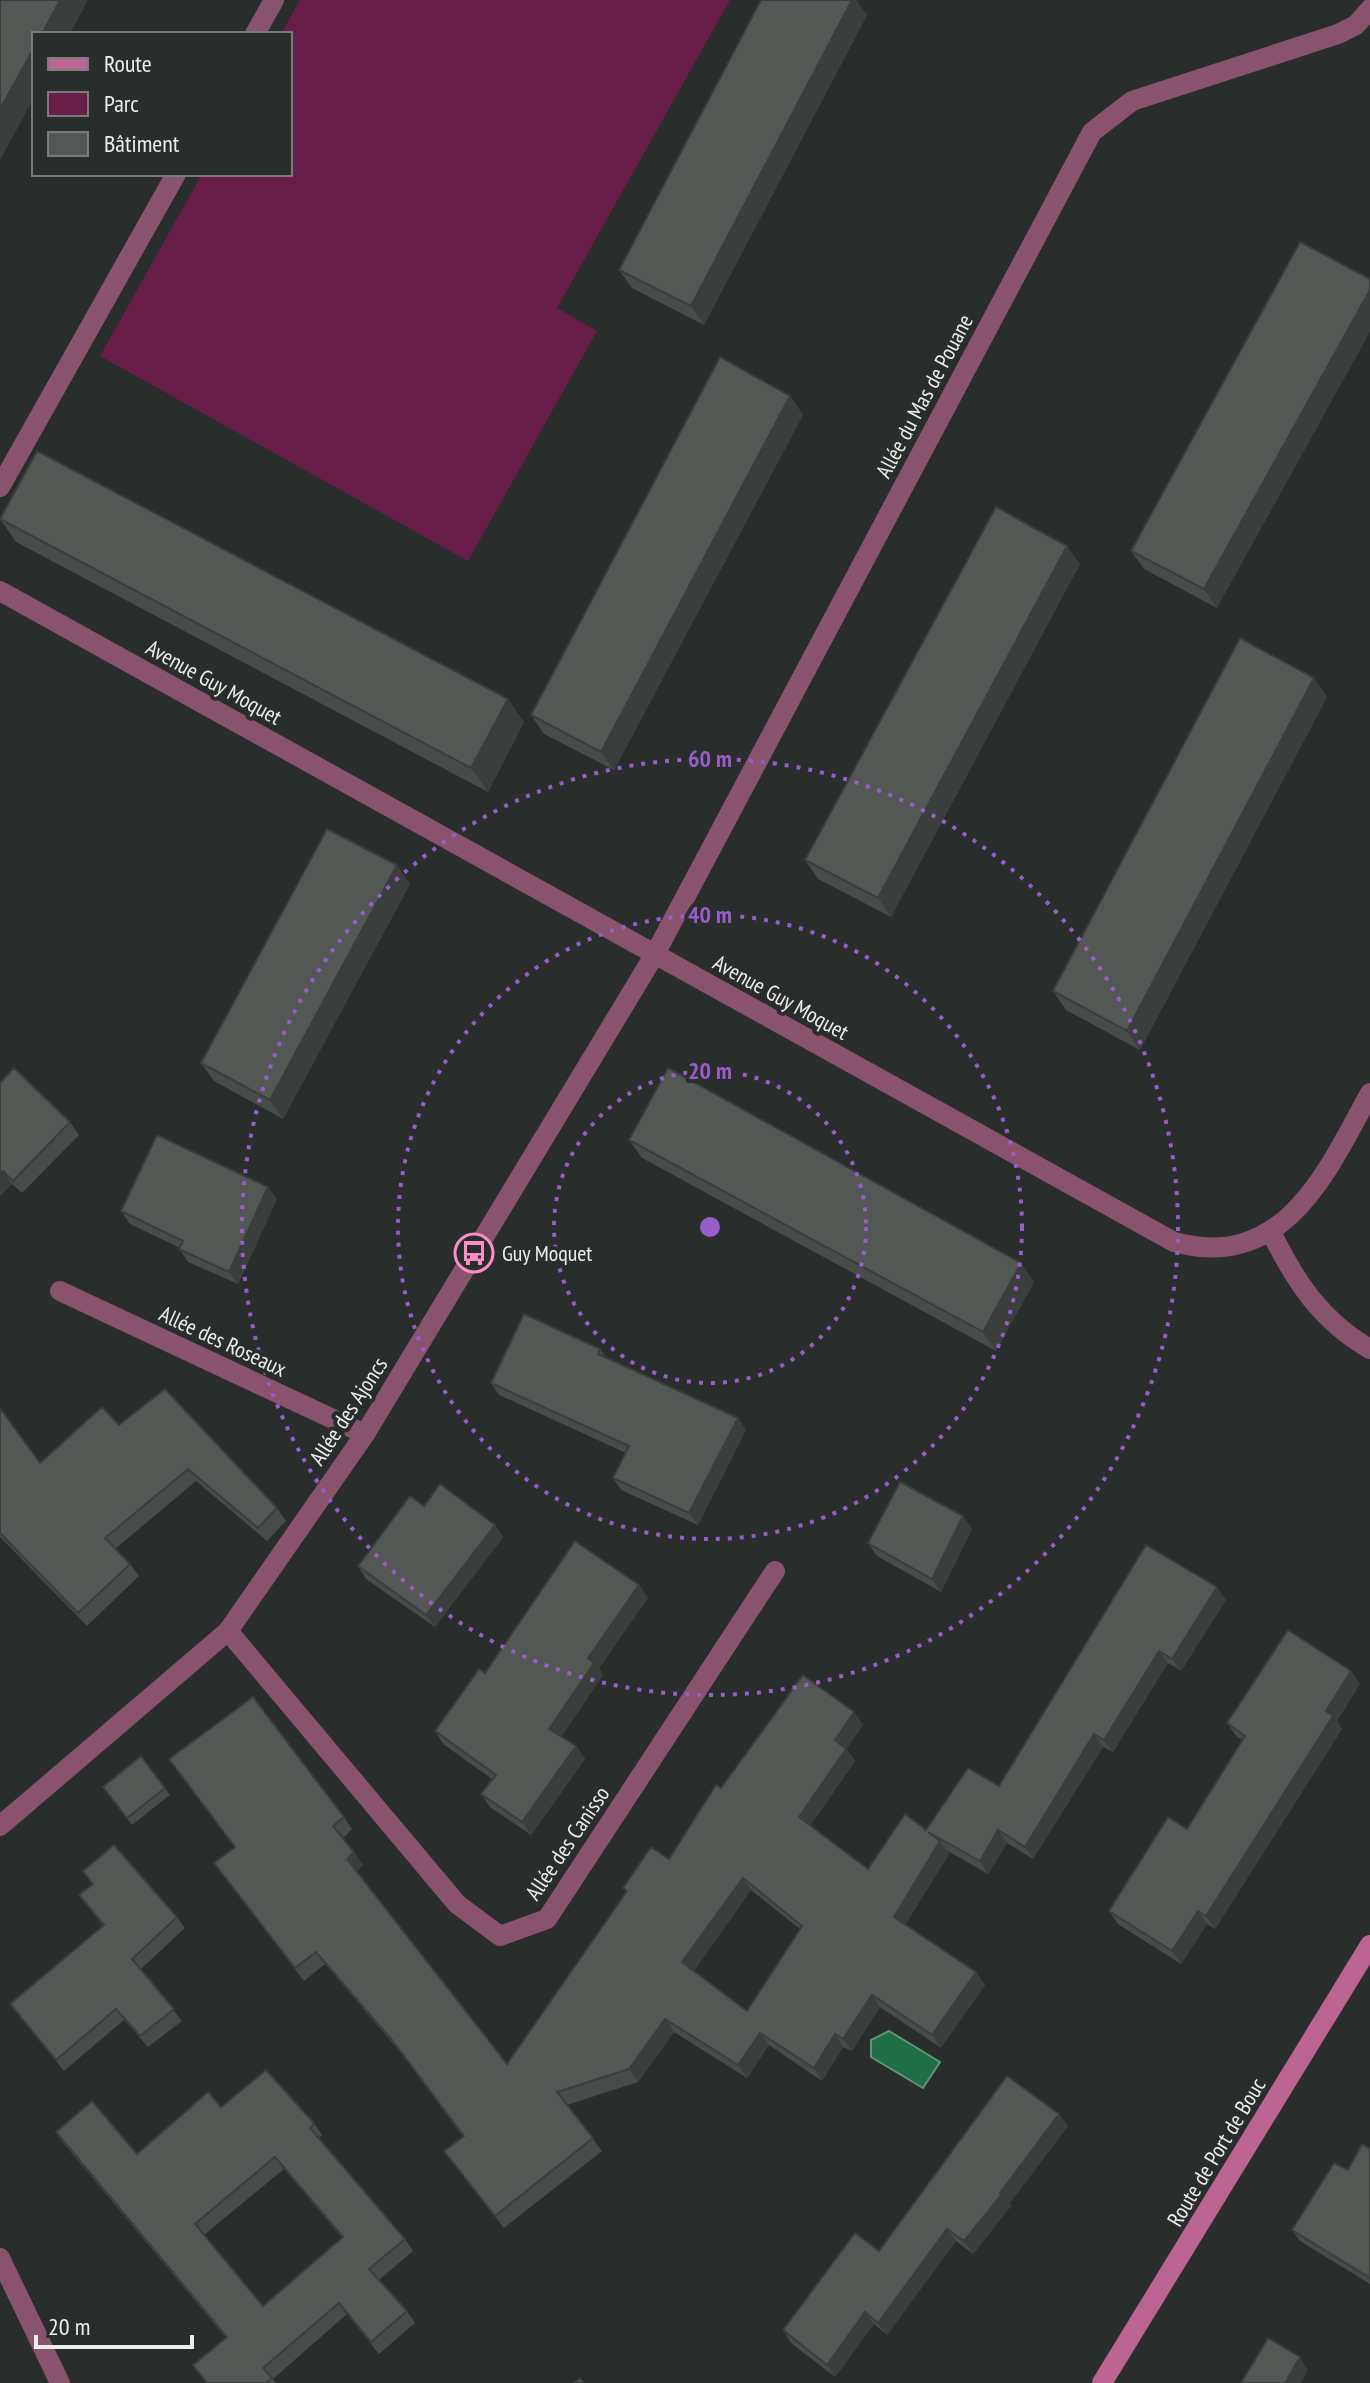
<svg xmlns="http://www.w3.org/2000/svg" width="1370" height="2383" font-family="'PT Sans Narrow',sans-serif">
	<rect width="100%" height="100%" fill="#292d2b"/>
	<!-- green -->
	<path fill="#671d47" d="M300,0H730L557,308L597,331L468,561L100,356L202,174H290V34H281Z"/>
	<!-- water -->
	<path fill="#206e48" stroke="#5e957a" stroke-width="2" d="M889,2031L940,2062L923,2088L871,2057V2040Z"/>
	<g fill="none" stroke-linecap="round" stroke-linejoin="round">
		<!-- minor -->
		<path stroke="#89526d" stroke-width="20" d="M255,34L274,0
			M0,487L176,174
			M0,591L1174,1242C1284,1272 1327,1172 1370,1093
			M655,954L1092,132L1132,101L1338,34L1356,25L1370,9
			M1271,1232C1295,1281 1321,1321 1370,1349
			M60,1291L365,1434
			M228,1631L457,1904L500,1936L547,1919L775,1571
			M0,2258L60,2383"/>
		<!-- tertiary -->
		<path stroke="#89526d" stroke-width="20" d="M0,1826L228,1631L365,1434L655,954"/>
		<!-- secondary -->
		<path stroke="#bd6592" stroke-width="20" d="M1102,2383L1370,1945"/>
	</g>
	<!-- wall -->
	<path fill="#474c49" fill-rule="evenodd" d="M761,0H856L867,15L704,325L632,288L619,270Z
		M1300,242L1217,608L1144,569L1131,551Z
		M790,396L803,415L614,770L544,734L531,715Z
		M0,519L524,722L488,792L16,542Z
		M1080,564L891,917L818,879L805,860Z
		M1314,678L1327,697L1140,1050L1066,1010L1053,991Z
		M410,884L283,1119L214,1081L201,1063Z
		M0,1083L70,1122L79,1135L22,1193L12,1184L0,1196Z
		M629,1140L1021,1263L1034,1282L996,1351L642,1158Z
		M277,1199L238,1284L188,1262L179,1249L180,1248L130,1224L121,1211Z
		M600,1349L606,1358L738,1418L746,1430L698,1525L621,1490L613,1478L626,1453L499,1395L491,1383Z
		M0,1408L40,1463L119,1425L277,1508L286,1521L267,1541L196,1481L115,1549L130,1564L139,1576L87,1626L0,1537Z
		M424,1506L503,1537L435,1627L366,1579L358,1566Z
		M963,1516L972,1529L941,1592L877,1556L868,1543Z
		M1146,1545L1226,1600L1181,1671L1168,1663L1113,1752L1103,1747L1033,1859L1007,1843L988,1874L946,1850L949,1854L905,1925L976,1972L985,1985L941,2048L880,2007L852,2051L843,2047L822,2081L769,2045L747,2078L674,2032L638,2082L567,2105L602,2151L504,2228L444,2151L463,2137L401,2053L325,1964L304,1981L214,1863L344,1817L352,1829L343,1838L363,1865L357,1871L507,2064L626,1892L623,1888L669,1859L721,1788L854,1712L863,1725L846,1749L855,1761L810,1826L868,1869L926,1830L999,1786ZM751,1890L800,1929L747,2011L694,1971Z
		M639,1585L648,1598L599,1668L603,1675L561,1737L576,1746L585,1759L531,1835L490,1807L481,1794L492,1779L443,1744L435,1731L485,1673Z
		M1360,1684L1337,1721L1342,1729L1215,1929L1207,1924L1181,1964L1118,1924L1109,1911L1187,1829L1242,1740L1236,1736L1227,1723Z
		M141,1756L170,1795L132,1825L103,1787Z
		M83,1871L177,1917L185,1928L141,1969L182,2021L148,2047L124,2020L64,2071L10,2004L103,1926L79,1895L92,1884Z
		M221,2107L314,2123L322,2135L319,2139L405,2239L413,2251L379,2280L407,2311L415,2323L379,2354L347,2314L273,2379L276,2383H206L193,2365L226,2338L64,2144L56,2132L137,2154ZM284,2169L342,2238L263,2306L204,2235Z
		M1068,2126L1009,2204L1011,2206L973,2254L956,2241L887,2335L874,2324L835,2377L791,2343L783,2330L879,2251Z
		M1370,2149V2284L1300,2241L1292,2230Z"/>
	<!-- shaded-wall -->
	<path fill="#3a3e3c" d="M60,0H88L70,34H42Z
		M852,0H856L867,15L704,325L691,306Z
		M34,48V98L0,160V109Z
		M1370,290V332L1217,608L1204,589Z
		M790,396L803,415L614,770L601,752Z
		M1067,546L1080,564L891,917L878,898Z
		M1314,678L1327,697L1140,1050L1127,1031Z
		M508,699L524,722L488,792L471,768Z
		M397,865L410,884L283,1119L270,1100Z
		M3,1171L12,1184L0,1196V1174Z
		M268,1187L277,1199L238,1284L229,1272Z
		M1021,1263L1034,1282L996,1351L983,1332Z
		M738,1418L746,1430L698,1525L689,1513Z
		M963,1516L972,1529L941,1592L932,1579Z
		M495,1525L503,1537L435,1627L426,1615Z
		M639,1585L648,1598L599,1668L603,1675L558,1741L549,1729L588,1658Z
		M1217,1587L1226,1600L1181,1671L1172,1659Z
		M1159,1651L1168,1663L1113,1752L1104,1740Z
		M1351,1671L1360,1684L1337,1721L1342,1729L1215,1929L1206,1916L1326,1711Z
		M854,1712L863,1725L846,1749L855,1761L807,1830L799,1817L835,1740Z
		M1094,1734L1103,1747L1033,1859L1025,1847Z
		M576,1746L585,1759L531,1835L522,1822Z
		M998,1830L1007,1843L988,1874L980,1861Z
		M940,1841L949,1854L902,1930L894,1917Z
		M354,1852L363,1865L356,1872L347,1859Z
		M743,1878L751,1890L691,1975L682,1962Z
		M1198,1911L1207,1924L1181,1964L1172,1951Z
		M976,1972L985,1985L941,2048L932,2035Z
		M872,1995L880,2007L852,2051L843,2039Z
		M665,2019L674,2032L638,2082L629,2069Z
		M760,2033L769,2045L747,2078L738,2065Z
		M835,2034L843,2047L822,2081L814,2068Z
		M1059,2114L1068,2126L1009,2204L1011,2206L973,2254L964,2241Z
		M947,2229L956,2241L887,2335L878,2323Z
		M865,2312L874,2324L835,2377L827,2365Z
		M1300,2357L1308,2370L1301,2383H1285Z"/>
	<!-- building -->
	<path fill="#535855" stroke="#3a3e3c" stroke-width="2" fill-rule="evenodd" d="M0,0H60L42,34H34V48L0,109Z
		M761,0H852L691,306L619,270Z
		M1300,242L1370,279V290L1204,589L1131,551Z
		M720,357L790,396L601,752L531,715Z
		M37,451L508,699L471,768L0,519Z
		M996,507L1067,546L878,898L805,860Z
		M1240,638L1314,678L1127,1031L1053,991Z
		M327,829L397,865L270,1100L201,1063Z
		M14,1068L70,1122L13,1181L3,1171L0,1174V1083Z
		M668,1068L1021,1263L983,1332L629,1140Z
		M157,1135L268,1187L229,1272L179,1249L183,1241L121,1211Z
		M524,1314L600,1349L598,1354L738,1418L689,1513L613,1478L629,1446L491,1383Z
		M165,1389L277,1508L258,1528L188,1469L105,1538L130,1564L78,1613L0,1533V1408L40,1463L102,1407L119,1425Z
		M900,1482L963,1516L932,1579L868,1543Z
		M440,1484L495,1525L426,1615L358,1566L410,1496L424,1506Z
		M575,1541L639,1585L588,1658L594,1663L549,1729L576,1746L522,1822L481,1794L496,1775L435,1731L479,1669L485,1673Z
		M1146,1545L1217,1587L1172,1659L1159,1651L1104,1740L1094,1734L1025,1847L998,1830L980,1861L928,1832L940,1841L894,1917L976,1972L932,2035L872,1995L843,2039L835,2034L814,2068L760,2033L738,2065L665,2019L629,2069L557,2092L593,2138L495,2216L444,2151L464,2136L392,2040L316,1952L295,1968L214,1863L235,1847L169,1759L253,1697L344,1817L333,1826L354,1852L347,1859L507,2064L627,1891L623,1888L651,1847L669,1859L716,1785L721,1788L803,1675L854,1712L835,1740L846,1749L799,1817L868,1869L905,1814L926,1830L968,1768L999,1786ZM743,1878L802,1926L747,2011L682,1962Z
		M1288,1630L1351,1671L1326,1711L1333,1716L1206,1916L1198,1911L1172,1951L1109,1911L1168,1817L1187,1829L1245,1736L1227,1723Z
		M141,1756L165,1788L127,1818L103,1787Z
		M114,1845L177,1917L132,1959L174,2009L140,2036L116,2009L56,2060L10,2004L104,1925L79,1895L93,1884L83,1871Z
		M266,2070L314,2123L310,2128L405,2239L369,2269L407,2311L371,2342L339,2303L263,2368L272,2378L266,2383H207L193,2365L227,2337L56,2132L92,2101L137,2154L208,2092L221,2107ZM275,2157L343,2237L263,2306L195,2224Z
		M1007,2076L1059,2114L1000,2193L1002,2194L964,2241L947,2229L878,2323L865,2312L827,2365L783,2330L855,2233L879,2251Z
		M1362,2144L1370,2149V2278L1292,2230L1334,2163L1348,2170Z
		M1268,2338L1300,2357L1285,2383H1241Z
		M580,2378L584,2383H574Z"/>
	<!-- distance rings -->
	<g fill="none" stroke="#985dcb" stroke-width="4" stroke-dasharray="4 8">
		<circle cx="710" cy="1227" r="156"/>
		<circle cx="710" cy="1227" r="312"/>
		<circle cx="710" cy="1227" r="468"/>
	</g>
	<!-- icons -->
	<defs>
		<g id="bus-ring" transform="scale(2)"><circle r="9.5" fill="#292d2b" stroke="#fb8fc5" stroke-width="1.5"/><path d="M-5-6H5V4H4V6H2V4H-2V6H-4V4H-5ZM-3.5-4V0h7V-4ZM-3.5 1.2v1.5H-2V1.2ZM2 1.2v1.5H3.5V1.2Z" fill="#fb8fc5"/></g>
	</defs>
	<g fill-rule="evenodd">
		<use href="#bus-ring" x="474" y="1253"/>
	</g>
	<g text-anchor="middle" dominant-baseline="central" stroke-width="8" stroke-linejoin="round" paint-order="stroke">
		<!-- street labels -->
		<g font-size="22" fill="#edefee" stroke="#292d2b">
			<text transform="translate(924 396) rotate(-62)">Allée du Mas de Pouane</text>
			<text transform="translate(214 682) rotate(29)">Avenue Guy Moquet</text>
			<text transform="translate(781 997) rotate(29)">Avenue Guy Moquet</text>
			<text transform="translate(223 1341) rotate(25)">Allée des Roseaux</text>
			<text transform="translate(348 1411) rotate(-57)">Allée des Ajoncs</text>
			<text transform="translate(567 1843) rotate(-56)">Allée des Canisso</text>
			<text transform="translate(1216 2152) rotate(-59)">Route de Port de Bouc</text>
		</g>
		<!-- poi labels -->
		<g font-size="22" fill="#edefee" stroke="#292d2b" text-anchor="start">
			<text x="502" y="1253">Guy Moquet</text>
		</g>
	</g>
	<circle cx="710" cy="1227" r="12" fill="#985dcb" stroke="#292d2b" stroke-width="4"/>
	<g font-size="24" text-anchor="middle" font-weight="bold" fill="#985dcb" stroke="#292d2b" stroke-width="8" stroke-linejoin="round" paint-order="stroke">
		<text x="710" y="767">60 m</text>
		<text x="710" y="923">40 m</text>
		<text x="710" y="1079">20 m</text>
	</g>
	<!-- legend -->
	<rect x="32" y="32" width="260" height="144" fill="#292d2b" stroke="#777b79" stroke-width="2"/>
	<rect x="48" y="58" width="40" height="12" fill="#bd6592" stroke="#777b79" stroke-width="2"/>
	<text x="104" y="72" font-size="24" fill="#edefee">Route</text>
	<rect x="48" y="92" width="40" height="24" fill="#671d47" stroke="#777b79" stroke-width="2"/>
	<text x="104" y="112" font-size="24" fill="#edefee">Parc</text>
	<rect x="48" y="132" width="40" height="24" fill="#535855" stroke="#777b79" stroke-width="2"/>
	<text x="104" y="152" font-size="24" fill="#edefee">Bâtiment</text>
	<!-- scale -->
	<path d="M36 2335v12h156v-12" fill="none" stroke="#edefee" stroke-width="4"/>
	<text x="48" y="2335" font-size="24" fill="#edefee" stroke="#292d2b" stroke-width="6" paint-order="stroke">20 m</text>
</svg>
